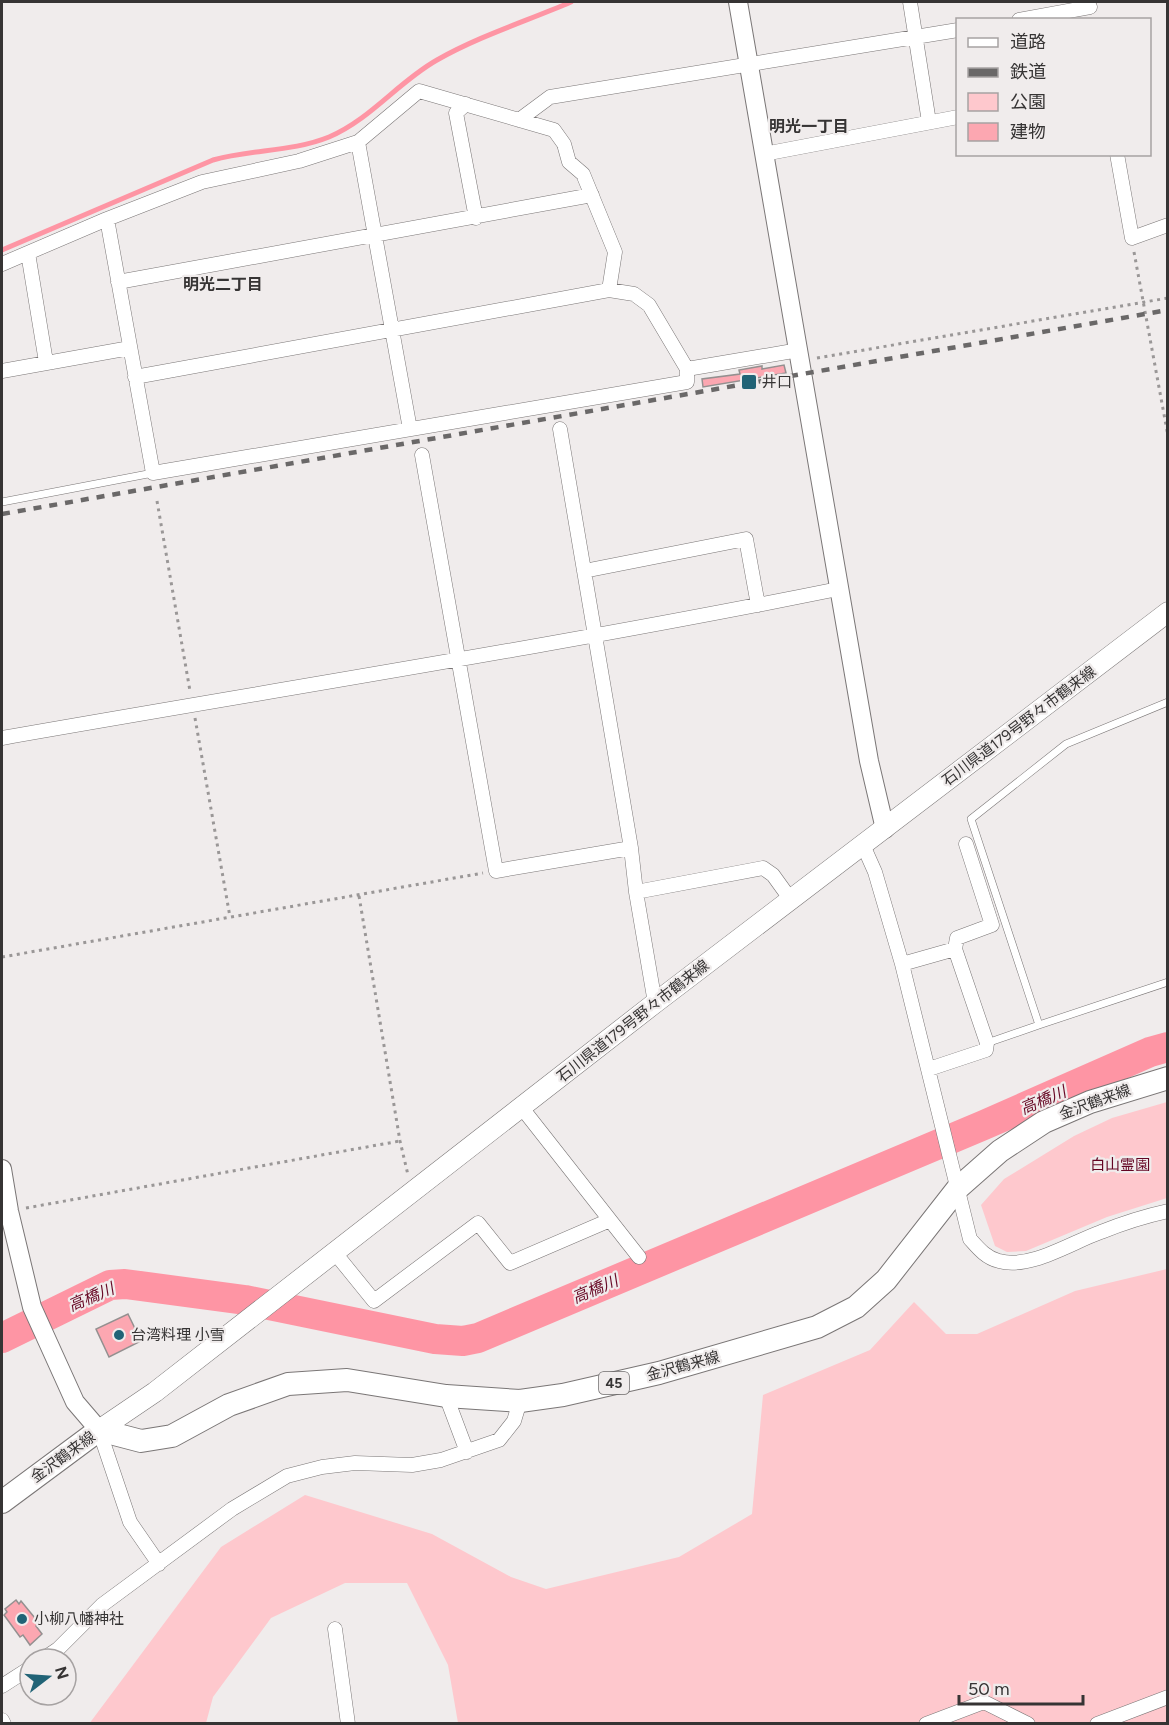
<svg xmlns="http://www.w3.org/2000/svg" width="1169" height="1725" font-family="Figtree,'Noto Sans JP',sans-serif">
	<rect width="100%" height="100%" fill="#f0ecec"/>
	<!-- green -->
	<path fill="#fec8cd" d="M1167,1102V1198L1107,1217L1026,1251L1007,1252L995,1246L981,1205L1004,1179L1074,1136L1112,1118Z
		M1167,1269V1723H458L448,1665L407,1583H345L271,1618L213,1697L206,1723L89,1724L221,1547L305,1495L432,1534L511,1577L546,1589L679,1557L752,1514L763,1395L870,1350L914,1302L946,1334H977L1075,1291Z"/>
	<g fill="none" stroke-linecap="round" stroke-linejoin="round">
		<!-- stream -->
		<path stroke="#fe95a4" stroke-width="5" d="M2,250L213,160C252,149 292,152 329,137C371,119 398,82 437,60C479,36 527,21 571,2"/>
		<!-- river -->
		<path stroke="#fe95a4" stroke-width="30" d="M2,1338L110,1285L125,1284L245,1300L435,1339L463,1341L478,1338L984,1125L1150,1052L1168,1047"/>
	</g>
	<!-- building -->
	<path fill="#fca7b1" stroke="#949090" stroke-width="1.5" d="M784,365L786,373L703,387L702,379L740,374L739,370L762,366V369Z
		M128,1314L141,1341L109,1357L96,1329Z
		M16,1600L19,1604L21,1601L39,1623L36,1626L42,1634L30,1645L23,1635L20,1637L4,1615L7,1612L5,1609Z"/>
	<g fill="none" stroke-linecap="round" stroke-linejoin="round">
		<!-- service casing -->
		<g stroke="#7a7676" stroke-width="8">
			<path id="service" d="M2,502L153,473
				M1039,1025L1168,982
				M987,1043L1039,1025L971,819L1066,744L1168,702"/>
		</g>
		<!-- minor casing -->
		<g stroke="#7a7676" stroke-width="15">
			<path id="minor" d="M910,2L929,122
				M1019,20L1090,7
				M466,104L456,113L476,218
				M519,120L550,97L958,30
				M764,154L958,117
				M1117,154L1132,238L1168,225
				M107,219L202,182L299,161L358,142
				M28,253L46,362
				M2,264L107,219L153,473L687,382V369L799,350
				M118,282L592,195
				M2,371L130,348
				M135,377L609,290L634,294L649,305L687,369
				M410,429L358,142L419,91L554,130L564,144L569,162L583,174L615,252L609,290
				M560,429L631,848L636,892
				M422,455L496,871L631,848
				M584,571L746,539L758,605
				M2,738C280,689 561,645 838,589
				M863,845L875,872L902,964L970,1239C978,1248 986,1258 999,1261C1030,1270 1072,1242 1101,1232C1123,1223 1145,1216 1168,1211
				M955,949L957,938L992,925L966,844
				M902,964L955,949L987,1043L986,1050L929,1069
				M655,1003L636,892L763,868L773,875L791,900
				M522,1108L639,1257
				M335,1253L374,1301L478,1223L510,1263L610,1220
				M446,1396L467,1452
				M99,1430L130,1522L159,1564
				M335,1629L348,1724
				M43,1659L58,1649L102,1605L232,1509L287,1476L322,1467L355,1463L412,1465L441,1460L499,1440L514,1421L520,1401
				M2,1686L30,1668
				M2,1720L4,1724
				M926,1724L984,1702L1028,1724
				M1097,1724L1168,1697"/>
		</g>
		<!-- tertiary casing -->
		<g stroke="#7a7676" stroke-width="20">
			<path id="tertiary" d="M738,2L869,761L885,829
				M2,1169L9,1211L32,1307L75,1402L99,1430"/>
		</g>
		<!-- secondary casing -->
		<g stroke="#7a7676" stroke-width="21">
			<path id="secondary" d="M99,1430L155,1392L655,1003L1168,612"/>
		</g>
		<!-- primary casing -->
		<g stroke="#7a7676" stroke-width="24">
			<path id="primary" d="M2,1502L99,1430L141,1441L172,1436L229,1405L288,1384L347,1380L446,1396L520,1401L563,1395L659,1373L817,1327L856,1307L886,1280L958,1188L1000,1151L1044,1122L1090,1102L1168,1078"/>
		</g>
		<!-- path -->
		<path stroke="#9a9797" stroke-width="3" stroke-dasharray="3 4.5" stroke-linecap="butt" d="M1134,252L1168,436
			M817,358L1168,298
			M157,501L190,691
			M195,718L230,917
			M359,896L400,1141L408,1175
			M2,957L483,873
			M26,1208L400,1141"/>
		<!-- service -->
		<use href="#service" stroke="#fff" stroke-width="7"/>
		<!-- minor -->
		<use href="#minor" stroke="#fff" stroke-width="14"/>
		<!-- tertiary -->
		<use href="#tertiary" stroke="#fff" stroke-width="18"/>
		<!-- secondary -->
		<use href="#secondary" stroke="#fff" stroke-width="20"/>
		<!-- primary -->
		<use href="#primary" stroke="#fff" stroke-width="22"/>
		<!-- rail -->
		<path stroke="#6a6868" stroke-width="4.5" stroke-dasharray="8 8" stroke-linecap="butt" d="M2,514L1168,310"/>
	</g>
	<!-- markers -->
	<g fill="#216376" stroke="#f0ecec" stroke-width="2">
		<rect x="741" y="374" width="16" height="16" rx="3"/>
		<circle cx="119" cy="1335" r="6"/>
		<circle cx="22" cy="1619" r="6"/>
	</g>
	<g text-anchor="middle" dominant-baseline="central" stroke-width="4.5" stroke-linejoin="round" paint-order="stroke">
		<!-- shield labels -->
		<rect fill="#f0ecec" stroke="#6e6b6b" stroke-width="1.5" x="599" y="1372" width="30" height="22" rx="4.5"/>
		<g font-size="14" font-weight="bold" fill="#363434">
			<text x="614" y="1383">45</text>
		</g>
		<!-- poi labels -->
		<g font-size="15" fill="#363434" stroke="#f0ecec" text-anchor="start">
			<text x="762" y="382">井口</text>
			<text x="131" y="1335">台湾料理 小雪</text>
			<text x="34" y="1619">小柳八幡神社</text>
		</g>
		<!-- street labels -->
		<g font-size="15" fill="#363434" stroke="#f0ecec">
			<text transform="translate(1019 726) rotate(-37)">石川県道179号野々市鶴来線</text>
			<text transform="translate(633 1021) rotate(-38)">石川県道179号野々市鶴来線</text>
			<text transform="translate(1095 1102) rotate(-20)">金沢鶴来線</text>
			<text transform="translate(683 1366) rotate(-15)">金沢鶴来線</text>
			<text transform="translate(63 1457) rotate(-36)">金沢鶴来線</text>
		</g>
		<!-- park labels -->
		<g font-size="15" fill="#640523" stroke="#f0ecec">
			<text x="1120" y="1165">白山霊園</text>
		</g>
		<!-- neighbourhood labels -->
		<g font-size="16" font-weight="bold" fill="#363434" stroke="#f0ecec">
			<text x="809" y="126">明光一丁目</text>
			<text x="223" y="284">明光二丁目</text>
		</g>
		<!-- water labels -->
		<g font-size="16" font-style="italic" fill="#690b27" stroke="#f0ecec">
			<text transform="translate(1043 1100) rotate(-23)">高橋川</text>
			<text transform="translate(595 1289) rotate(-23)">高橋川</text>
			<text transform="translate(91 1297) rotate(-23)">高橋川</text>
		</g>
	</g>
	<!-- border -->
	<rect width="1169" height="1725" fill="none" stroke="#363434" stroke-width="6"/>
	<!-- legend -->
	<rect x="956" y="18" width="195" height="138" fill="#f0ecec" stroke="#a6a2a2" stroke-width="1.5"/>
	<rect x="968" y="38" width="30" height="9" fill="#ffffff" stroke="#a6a2a2" stroke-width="1.5"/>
	<text x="1010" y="48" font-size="18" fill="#363434">道路</text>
	<rect x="968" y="68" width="30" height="9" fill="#6a6868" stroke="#a6a2a2" stroke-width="1.5"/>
	<text x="1010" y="78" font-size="18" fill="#363434">鉄道</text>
	<rect x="968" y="93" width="30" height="18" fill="#fec8cd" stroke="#a6a2a2" stroke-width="1.5"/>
	<text x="1010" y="108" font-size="18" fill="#363434">公園</text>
	<rect x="968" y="123" width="30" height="18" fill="#fca7b1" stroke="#a6a2a2" stroke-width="1.5"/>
	<text x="1010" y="138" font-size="18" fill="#363434">建物</text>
	<!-- north arrow -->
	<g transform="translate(48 1677) rotate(73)"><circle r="28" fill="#f0ecec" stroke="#a6a2a2" stroke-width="1.5"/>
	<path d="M0-4.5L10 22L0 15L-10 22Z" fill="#216376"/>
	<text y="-9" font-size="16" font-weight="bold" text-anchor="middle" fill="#363434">N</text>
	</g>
	<!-- scale -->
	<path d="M959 1695v9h124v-9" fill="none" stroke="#363434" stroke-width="3"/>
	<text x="968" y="1695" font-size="18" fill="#363434" stroke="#f0ecec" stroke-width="4.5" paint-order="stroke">50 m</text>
</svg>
